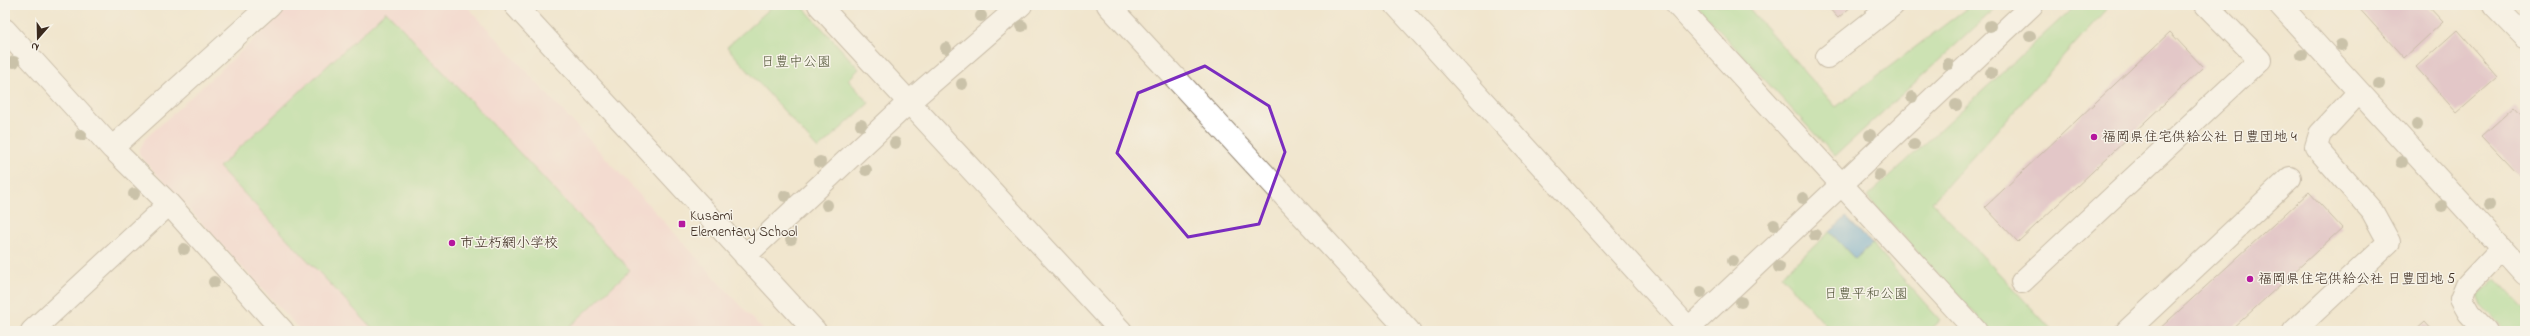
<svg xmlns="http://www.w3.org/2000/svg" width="2530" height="336" font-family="'Indie Flower','Klee One',sans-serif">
	<rect width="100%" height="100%" fill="#f7f3e8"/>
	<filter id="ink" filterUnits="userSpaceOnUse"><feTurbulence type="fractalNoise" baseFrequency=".025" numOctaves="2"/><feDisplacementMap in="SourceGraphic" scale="8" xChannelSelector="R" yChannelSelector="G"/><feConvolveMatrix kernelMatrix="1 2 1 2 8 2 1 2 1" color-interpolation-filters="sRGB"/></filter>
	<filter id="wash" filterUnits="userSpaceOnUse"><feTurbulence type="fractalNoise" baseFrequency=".012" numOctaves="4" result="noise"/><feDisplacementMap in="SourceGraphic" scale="16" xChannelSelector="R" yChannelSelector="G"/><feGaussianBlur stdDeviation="0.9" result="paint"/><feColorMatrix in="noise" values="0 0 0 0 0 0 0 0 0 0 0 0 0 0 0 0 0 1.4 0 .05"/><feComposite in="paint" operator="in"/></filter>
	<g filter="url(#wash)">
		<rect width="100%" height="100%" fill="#f1e6ce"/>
		<!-- built -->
		<path fill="#f7cfd2" d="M292,5H466L764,331H301L140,156L139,151L145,139Z"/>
		<!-- green -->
		<path fill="#a0dd92" stroke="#6e8458" d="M774,5H801L859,69L848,80L869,103L818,149L727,47Z
			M1696,5H1746L1836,107L1971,5H1999L1835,156Z
			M2076,5H2110L1932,202L2053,331H1991L1867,197Z
			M386,11L630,270L565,331H375L219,167Z
			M1830,232L1855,259L1872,244L1940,320L1928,331H1831L1781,276Z
			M2496,279L2525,310V328L2519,331H2507L2482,306L2478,295Z"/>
		<!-- water -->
		<path fill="#5da6d4" stroke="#4c6879" d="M1846,217L1872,244L1855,259L1830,232Z"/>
		<g id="blocks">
			<!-- building -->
			<path fill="#d2a2c0" d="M1826,5H1853L1838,18Z
				M2356,5H2427L2443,22L2404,58Z
				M2457,30L2498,77L2457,113L2416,67Z
				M2170,32L2203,67L2018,242L1985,207Z
				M2515,106L2525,117V169L2519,175L2482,136Z
				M2309,192L2342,228L2230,331H2157Z
				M2425,322L2433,331H2415Z"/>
		</g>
	</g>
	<g filter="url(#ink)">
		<use href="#blocks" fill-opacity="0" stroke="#968876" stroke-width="1"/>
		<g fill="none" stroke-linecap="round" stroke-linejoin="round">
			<!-- minor casing -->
			<g stroke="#968876" stroke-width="24">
				<path id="minor" d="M515,5L815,331
					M819,5L1121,331
					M1108,5L1409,331
					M1396,5L1691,331
					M1677,5L1976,331
					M2280,5L2525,274
					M2494,5L2525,37
					M5,30L112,148L169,204L283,331
					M1827,57L1893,5
					M112,148L270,5
					M745,256L908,103L1021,5
					M2022,282L2260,60L2206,5
					M32,331L169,204
					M1686,331L2032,5
					M2127,331L2290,178
					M2294,331L2389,242L2372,211L2316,147L2320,134L2359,92
					M2486,331L2469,313L2461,299L2467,285L2502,248"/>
			</g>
			<!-- minor -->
			<use href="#minor" stroke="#fff" stroke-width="22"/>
		</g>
		<!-- trees -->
		<g fill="#9b977d">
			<circle cx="981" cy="16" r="6"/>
			<circle cx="1022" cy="26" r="6"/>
			<circle cx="1990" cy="26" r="6"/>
			<circle cx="2030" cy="36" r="6"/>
			<circle cx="2341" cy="45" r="6"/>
			<circle cx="946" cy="48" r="6"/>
			<circle cx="2302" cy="55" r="6"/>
			<circle cx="14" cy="62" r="6"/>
			<circle cx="1948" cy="64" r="6"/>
			<circle cx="1991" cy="73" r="6"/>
			<circle cx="962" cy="84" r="6"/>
			<circle cx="2379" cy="84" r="6"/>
			<circle cx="1912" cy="97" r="6"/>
			<circle cx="1956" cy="105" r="6"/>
			<circle cx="861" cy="125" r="6"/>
			<circle cx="2417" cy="125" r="6"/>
			<circle cx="81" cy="135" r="6"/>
			<circle cx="1870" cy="135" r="6"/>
			<circle cx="895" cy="143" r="6"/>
			<circle cx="1914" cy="144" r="6"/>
			<circle cx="820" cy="162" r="6"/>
			<circle cx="2402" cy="162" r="6"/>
			<circle cx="866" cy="170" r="6"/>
			<circle cx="1879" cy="175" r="6"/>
			<circle cx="134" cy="194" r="6"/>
			<circle cx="785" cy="196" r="6"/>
			<circle cx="1803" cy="198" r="6"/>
			<circle cx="827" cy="205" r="6"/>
			<circle cx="2489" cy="205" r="6"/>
			<circle cx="2442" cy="206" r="6"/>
			<circle cx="1774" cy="225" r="6"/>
			<circle cx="1815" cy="235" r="6"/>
			<circle cx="791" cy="239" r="6"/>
			<circle cx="184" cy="249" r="6"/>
			<circle cx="1733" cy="261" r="6"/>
			<circle cx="1779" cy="267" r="6"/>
			<circle cx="214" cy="282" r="6"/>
			<circle cx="1701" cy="292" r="6"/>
			<circle cx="1741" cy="302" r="6"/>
		</g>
	</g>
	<!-- marked area -->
	<path d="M0 0H2530V336H0ZM1205,66L1269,106L1285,152L1259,224L1188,237L1117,153L1138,93Z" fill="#f1e6ce" fill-opacity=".55" fill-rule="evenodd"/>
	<path fill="none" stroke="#7b2cbf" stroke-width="3" stroke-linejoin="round" d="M1205,66L1269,106L1285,152L1259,224L1188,237L1117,153L1138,93Z"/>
	<!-- markers -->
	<g fill="#b5179e" stroke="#f7f3e8" stroke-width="1.5">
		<circle cx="2094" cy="137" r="4"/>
		<rect x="678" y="220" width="8" height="8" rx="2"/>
		<circle cx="452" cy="243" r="4"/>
		<circle cx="2250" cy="279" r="4"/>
	</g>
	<g text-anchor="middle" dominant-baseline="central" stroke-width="3" stroke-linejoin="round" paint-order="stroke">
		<!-- park labels -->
		<g font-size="14" fill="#54573b" stroke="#f7f3e8">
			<text x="796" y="62">日豊中公園</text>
			<text x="1866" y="294">日豊平和公園</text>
		</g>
		<!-- poi labels -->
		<g font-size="14" fill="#3b2a1e" stroke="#f7f3e8" text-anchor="start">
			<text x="2102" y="137">福岡県住宅供給公社 日豊団地 4</text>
			<text x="690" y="216">Kusami<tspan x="690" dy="16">Elementary School</tspan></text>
			<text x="460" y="243">市立朽網小学校</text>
			<text x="2258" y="279">福岡県住宅供給公社 日豊団地 5</text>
		</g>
	</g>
	<!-- margin -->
	<rect width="2530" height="336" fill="none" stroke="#f7f3e8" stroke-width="20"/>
	<!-- north arrow -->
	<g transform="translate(38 38) rotate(200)" stroke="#f7f3e8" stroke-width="3" paint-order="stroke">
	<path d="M0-3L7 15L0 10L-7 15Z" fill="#3b2a1e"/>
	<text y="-6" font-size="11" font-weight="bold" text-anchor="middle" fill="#3b2a1e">N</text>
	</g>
</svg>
